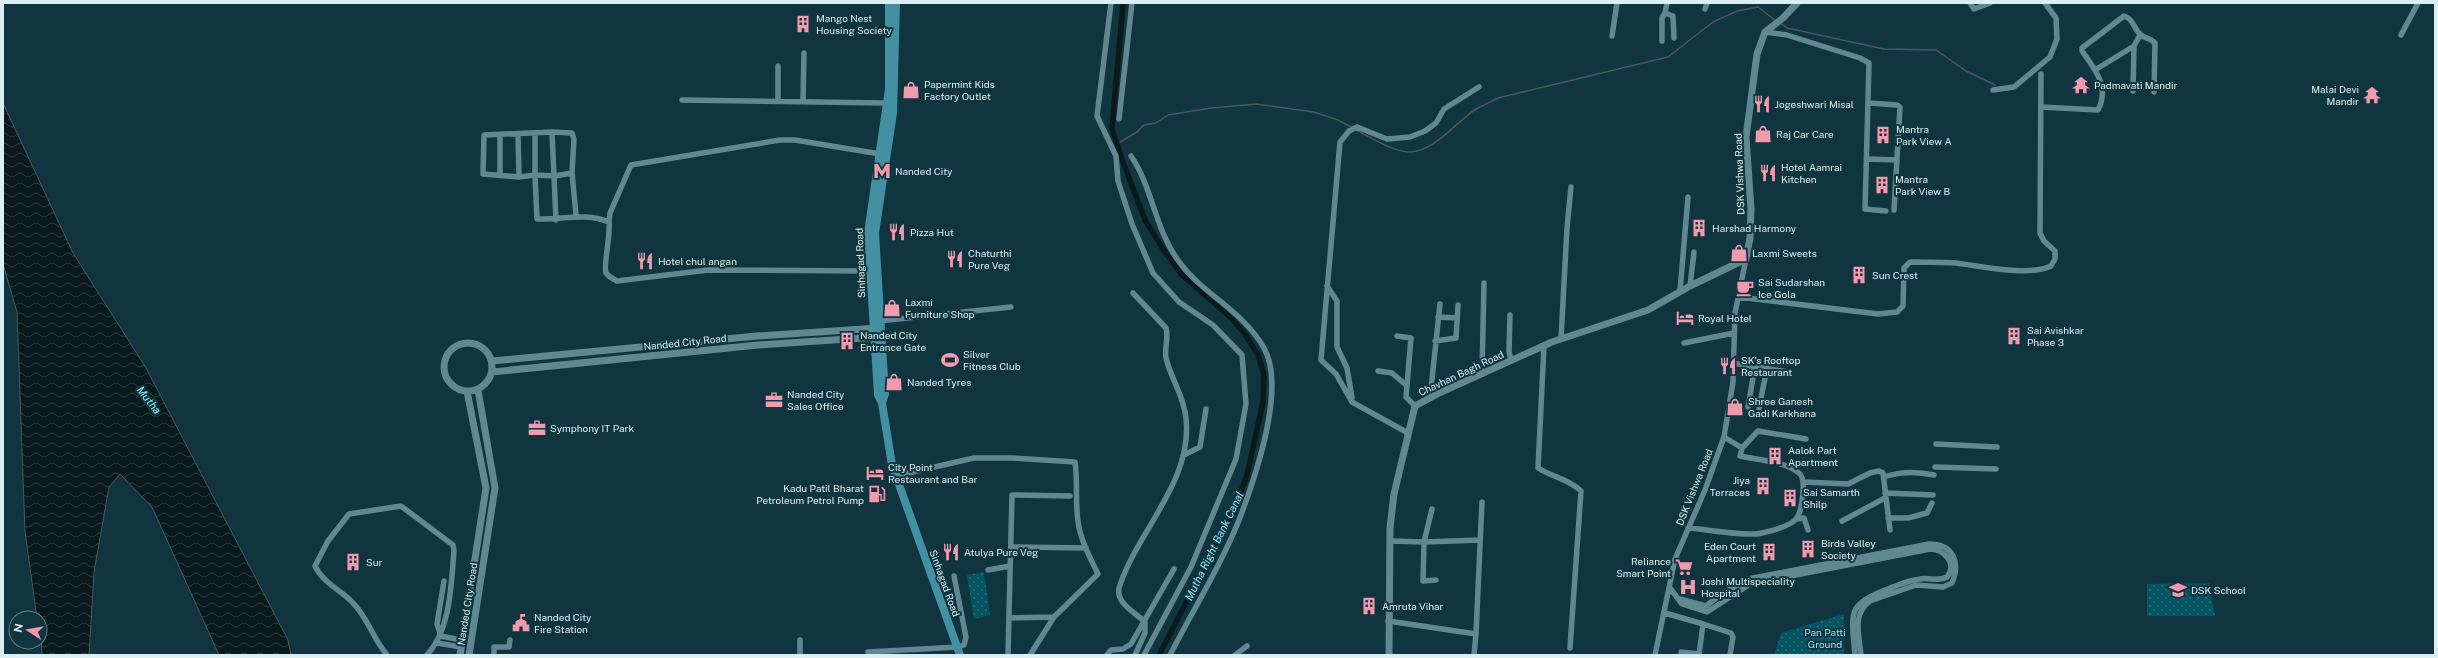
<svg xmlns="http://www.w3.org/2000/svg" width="2438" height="658" font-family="'Public Sans',sans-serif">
	<defs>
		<pattern id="grass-dots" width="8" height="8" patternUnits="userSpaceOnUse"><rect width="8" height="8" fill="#045564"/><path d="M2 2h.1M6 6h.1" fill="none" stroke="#286e7b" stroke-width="1.8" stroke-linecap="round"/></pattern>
		<pattern id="water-waves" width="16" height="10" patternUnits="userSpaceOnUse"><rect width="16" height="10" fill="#09191d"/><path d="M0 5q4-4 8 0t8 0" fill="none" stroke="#2c3b3e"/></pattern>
	</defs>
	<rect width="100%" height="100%" fill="#10353e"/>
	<!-- grass -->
	<path fill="url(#grass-dots)" d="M984,572L990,615L974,619L967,575Z
		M2209,583L2215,616H2147V584Z
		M1844,614V655H1774L1781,633Z"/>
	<!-- water -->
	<path fill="url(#water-waves)" stroke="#48595e" d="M3,103L73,253L146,368L288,640L291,655H219L152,507L120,474L109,487L94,572L89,655H42L40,618H37L25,532L17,312L3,264Z"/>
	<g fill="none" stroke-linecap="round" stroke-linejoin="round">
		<!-- stream -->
		<path stroke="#48595e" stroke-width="1.5" d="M1780,23L1787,28L1884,49L1936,50L1966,71L1995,85
			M1356,130C1370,137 1393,152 1410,152C1435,151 1456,122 1476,109C1483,105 1491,102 1498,98L1668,57L1713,22L1737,11L1758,7L1775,20
			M1117,144L1137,132L1144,125L1156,123L1168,115L1211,108L1256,104L1314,112L1338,120L1353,128"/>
		<!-- canal -->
		<path stroke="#09191d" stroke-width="5.5" d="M1123,3L1112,129L1123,162L1145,220L1163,249L1182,275L1229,316L1245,334L1258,355L1264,375L1263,402L1247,475L1235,508L1159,655"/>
		<!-- minor -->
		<path stroke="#618790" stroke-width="5.5" d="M1111,3L1097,116L1116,156L1118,181L1132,224L1153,273L1179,302L1213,325L1242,355L1246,404L1236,459L1191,567L1144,655
			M1970,3L1974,9L1990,3
			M1705,9L1707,3
			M1665,13L1673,16L1674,38
			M1765,32L1787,35L1860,58L1869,63L1865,209L1886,211
			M2401,35L2418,3
			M1612,36L1617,3
			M1662,41V18L1665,13L1667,3
			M2134,46L2140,35
			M778,66V101
			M2095,70L2134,46L2133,91
			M1993,90L2014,87L2050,57L2057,39L2056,18L2045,3
			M682,100L887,103
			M803,101L804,53
			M1869,103L1897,105L1900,107L1894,210
			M2041,107L2098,110C2110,87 2095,69 2082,51V48L2124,16C2135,20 2133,29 2141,35C2146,39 2151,38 2155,43L2154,92
			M1119,119L1132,3
			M552,132L572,133L574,139L572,173
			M535,133V175L555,176L572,173L576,215
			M518,134L519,177
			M1131,156C1153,188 1155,231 1180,263C1204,295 1243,311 1264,348C1286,387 1256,475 1241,515C1223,562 1193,610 1170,655
			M1867,159L1897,160
			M500,176V135
			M556,220L552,132L484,135L483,174L519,177L535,175L537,219C562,220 585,212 609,222C611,234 603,266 606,273C609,277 613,279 617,281L708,270L870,271
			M609,222L610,213L631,165L780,140H795L880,154
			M1327,286L1337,301V347L1347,368L1352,398
			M1690,286L1694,252
			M1680,291L1688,197
			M1133,293L1166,328C1169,338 1164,348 1166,358C1171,379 1184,396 1186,418C1193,482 1137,531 1119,588C1116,604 1136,613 1145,622V633L1135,655
			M1738,297L1878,314L1897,312L1903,306L1904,268L1910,262C1925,262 1941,262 1956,263C1981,266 2029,277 2051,266L2055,259V251L2044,241L2040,233L2041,74
			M1510,315L1509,351L1511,361
			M1438,317L1457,318
			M879,321L1011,307
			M1397,336L1411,338L1406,397L1415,406
			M1561,339L1567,228L1571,187
			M1435,341L1456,338L1458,305
			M1684,343L1734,333
			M1544,346L1538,468C1552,477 1569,479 1581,491L1570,648
			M1733,363L1788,372
			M1378,371L1392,373L1406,385
			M1482,374L1484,283
			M1430,398L1440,304
			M1748,407L1755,366
			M1759,408L1767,368
			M1408,433L1352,402L1336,374L1321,360L1340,142L1349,131L1357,127L1387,139L1410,137L1425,131L1436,123L1444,109L1479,87
			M1936,444L1997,447
			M1742,448L1758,431L1806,439
			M1184,455L1200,447L1206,409
			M1935,467L1996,469
			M895,476L974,458H1013L1075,462C1078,482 1075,502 1078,521C1080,539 1090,558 1098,574L1054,617L1009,618
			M1884,477C1901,471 1916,471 1934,475
			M1804,482L1848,484L1870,473L1879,471L1883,473L1890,530
			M1885,493L1933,495
			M1432,509L1424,542L1480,540
			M1888,518H1908L1927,513L1932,503
			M1797,519L1804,518L1808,530
			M1842,521L1885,498
			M1688,528C1706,529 1746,537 1762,533C1771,531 1790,526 1796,519C1802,512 1807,479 1799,473C1784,461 1758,460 1740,456L1742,448L1724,437
			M1391,541L1424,542L1423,581L1436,580
			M1011,547L1086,548
			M988,570L1010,566
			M1670,588L1682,604L1707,612L1750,584L1930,549C1944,549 1958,564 1947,577C1938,582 1929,577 1920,579C1909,580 1898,585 1888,589C1845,604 1852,615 1855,655
			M1680,599L1706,606L1720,595L1748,579L1929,544C1953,544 1961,562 1952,583L1943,587L1916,585L1870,601C1852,614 1859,635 1861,655
			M1665,613L1703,624L1699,655
			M1388,621L1476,634L1474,655
			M1703,624L1731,633L1733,637L1730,655
			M440,633L437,624L444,581
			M1476,634L1482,502
			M440,636L462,640
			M800,640V655
			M437,643L461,647
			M868,652L958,647L964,645L966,637L954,576
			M1681,652L1699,654
			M387,655C373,639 368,618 353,603C341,590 323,583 315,566L328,541L349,514L401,506L453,545L454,551C451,584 451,629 427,655
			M494,655V647H509L510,640
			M1008,655L1012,495L1070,496
			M1030,655L1054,617
			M1107,655L1111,650L1123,649L1131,644L1174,569
			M1235,655L1247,646
			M1655,655L1675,559L1705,490L1724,437L1733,382L1735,313L1746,259"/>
		<!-- tertiary -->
		<path stroke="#618790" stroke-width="7" d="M444 367a24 24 0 1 1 48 0a24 24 0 1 1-48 0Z
			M492,361L757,336L879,328
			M492,372L758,345L878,337
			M460,655L486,488L467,391
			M469,655L495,488L478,390
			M1389,655L1390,528L1394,494L1415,406L1439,393L1552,342L1648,310L1690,286L1746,259L1750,238L1751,209L1746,137L1757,54L1765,32L1783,18L1797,3"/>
		<!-- primary -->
		<path stroke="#4290a2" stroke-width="8" d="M889,3V89L868,233L878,395L882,403L892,465L960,655
			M882,403L885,394L875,233L893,113L896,3"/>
	</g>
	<!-- icons -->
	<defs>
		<g id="building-bare" transform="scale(1.38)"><path d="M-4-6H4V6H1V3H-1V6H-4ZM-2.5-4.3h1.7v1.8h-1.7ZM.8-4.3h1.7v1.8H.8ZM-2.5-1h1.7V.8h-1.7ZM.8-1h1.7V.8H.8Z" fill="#f29aad" stroke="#10353e" stroke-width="2.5" paint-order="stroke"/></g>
		<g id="temple-bare" transform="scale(1.38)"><path d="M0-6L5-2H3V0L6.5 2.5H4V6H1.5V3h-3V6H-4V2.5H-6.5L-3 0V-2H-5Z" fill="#f29aad" stroke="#10353e" stroke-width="2.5" paint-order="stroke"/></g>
		<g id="shop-bare" transform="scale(1.38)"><path d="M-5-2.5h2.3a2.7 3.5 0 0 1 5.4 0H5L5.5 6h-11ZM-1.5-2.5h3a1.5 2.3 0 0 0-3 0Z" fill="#f29aad" stroke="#10353e" stroke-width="2.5" paint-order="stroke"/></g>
		<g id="restaurant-bare" transform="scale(1.38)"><path d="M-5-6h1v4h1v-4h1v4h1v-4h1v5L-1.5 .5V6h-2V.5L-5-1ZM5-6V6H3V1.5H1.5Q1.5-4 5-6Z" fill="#f29aad" stroke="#10353e" stroke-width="2.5" paint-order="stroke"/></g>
		<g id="metro-bare" transform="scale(1.38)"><path d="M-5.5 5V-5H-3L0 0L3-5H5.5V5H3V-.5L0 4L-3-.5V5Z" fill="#f29aad" stroke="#10353e" stroke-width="2.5" paint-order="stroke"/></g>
		<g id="cafe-bare" transform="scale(1.38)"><path d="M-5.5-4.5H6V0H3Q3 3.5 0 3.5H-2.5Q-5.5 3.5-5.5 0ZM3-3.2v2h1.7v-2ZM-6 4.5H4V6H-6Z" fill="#f29aad" stroke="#10353e" stroke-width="2.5" paint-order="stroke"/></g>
		<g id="hotel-bare" transform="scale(1.38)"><path d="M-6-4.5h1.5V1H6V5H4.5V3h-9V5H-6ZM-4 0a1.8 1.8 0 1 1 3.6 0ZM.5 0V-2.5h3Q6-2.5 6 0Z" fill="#f29aad" stroke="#10353e" stroke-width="2.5" paint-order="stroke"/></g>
		<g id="stadium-bare" transform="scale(1.38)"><path d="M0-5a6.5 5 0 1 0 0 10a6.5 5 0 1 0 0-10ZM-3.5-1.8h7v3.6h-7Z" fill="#f29aad" stroke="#10353e" stroke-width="2.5" paint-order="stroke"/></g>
		<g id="office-bare" transform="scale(1.38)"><path d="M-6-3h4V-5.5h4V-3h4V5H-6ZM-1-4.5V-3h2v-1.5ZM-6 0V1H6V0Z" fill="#f29aad" stroke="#10353e" stroke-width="2.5" paint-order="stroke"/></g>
		<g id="fuel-bare" transform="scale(1.38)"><path d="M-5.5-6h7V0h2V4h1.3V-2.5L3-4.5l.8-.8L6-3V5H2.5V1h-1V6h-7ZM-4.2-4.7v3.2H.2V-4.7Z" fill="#f29aad" stroke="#10353e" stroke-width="2.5" paint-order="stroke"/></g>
		<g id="supermarket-bare" transform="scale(1.38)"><path d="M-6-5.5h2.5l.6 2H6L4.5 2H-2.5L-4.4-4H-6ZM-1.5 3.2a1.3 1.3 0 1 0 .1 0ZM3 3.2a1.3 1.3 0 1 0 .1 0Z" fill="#f29aad" stroke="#10353e" stroke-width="2.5" paint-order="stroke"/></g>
		<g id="hospital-bare" transform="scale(1.38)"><path d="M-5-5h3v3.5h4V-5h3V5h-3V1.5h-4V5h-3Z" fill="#f29aad" stroke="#10353e" stroke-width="2.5" paint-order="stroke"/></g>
		<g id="school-bare" transform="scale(1.38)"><path d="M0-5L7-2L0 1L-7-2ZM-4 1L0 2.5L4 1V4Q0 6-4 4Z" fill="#f29aad" stroke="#10353e" stroke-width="2.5" paint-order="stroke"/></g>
		<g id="civic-bare" transform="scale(1.38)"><path d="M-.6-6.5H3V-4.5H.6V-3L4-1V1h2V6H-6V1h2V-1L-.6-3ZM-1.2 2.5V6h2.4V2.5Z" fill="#f29aad" stroke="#10353e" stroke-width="2.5" paint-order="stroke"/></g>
	</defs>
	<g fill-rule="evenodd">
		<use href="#building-bare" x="803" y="24"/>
		<use href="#temple-bare" x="2081" y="85"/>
		<use href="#shop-bare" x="911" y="90"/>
		<use href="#temple-bare" x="2372" y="95"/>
		<use href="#restaurant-bare" x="1762" y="104"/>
		<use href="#shop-bare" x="1763" y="134"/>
		<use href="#building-bare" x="1883" y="135"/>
		<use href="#metro-bare" x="882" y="171"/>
		<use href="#restaurant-bare" x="1768" y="173"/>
		<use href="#building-bare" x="1882" y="185"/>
		<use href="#building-bare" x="1699" y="228"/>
		<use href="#restaurant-bare" x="897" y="232"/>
		<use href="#shop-bare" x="1739" y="253"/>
		<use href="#restaurant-bare" x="955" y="259"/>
		<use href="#restaurant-bare" x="645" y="261"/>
		<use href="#building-bare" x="1859" y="275"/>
		<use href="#cafe-bare" x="1745" y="288"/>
		<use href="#shop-bare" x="892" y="308"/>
		<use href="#hotel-bare" x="1685" y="318"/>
		<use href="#building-bare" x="2014" y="336"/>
		<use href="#building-bare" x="847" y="341"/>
		<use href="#stadium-bare" x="950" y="360"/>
		<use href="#restaurant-bare" x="1728" y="366"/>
		<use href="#shop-bare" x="894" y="382"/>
		<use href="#office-bare" x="774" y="400"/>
		<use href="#shop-bare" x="1735" y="407"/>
		<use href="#office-bare" x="537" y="428"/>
		<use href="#building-bare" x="1775" y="456"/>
		<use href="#hotel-bare" x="875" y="473"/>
		<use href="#building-bare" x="1763" y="486"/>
		<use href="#fuel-bare" x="877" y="494"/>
		<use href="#building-bare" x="1790" y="498"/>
		<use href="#building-bare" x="1808" y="549"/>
		<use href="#restaurant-bare" x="951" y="552"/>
		<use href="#building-bare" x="1769" y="552"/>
		<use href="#building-bare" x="353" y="562"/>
		<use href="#supermarket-bare" x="1684" y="567"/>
		<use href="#hospital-bare" x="1688" y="587"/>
		<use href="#school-bare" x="2178" y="590"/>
		<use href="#building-bare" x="1369" y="606"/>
		<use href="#civic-bare" x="521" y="623"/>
	</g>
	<g text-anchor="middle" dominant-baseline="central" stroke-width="4" stroke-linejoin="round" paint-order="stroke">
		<!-- poi labels -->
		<g font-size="10" fill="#dbeef4" stroke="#10353e" text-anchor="start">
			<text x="816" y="18">Mango Nest<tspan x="816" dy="12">Housing Society</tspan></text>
			<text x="924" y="84">Papermint Kids<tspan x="924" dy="12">Factory Outlet</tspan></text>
			<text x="2094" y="85">Padmavati Mandir</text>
			<text x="2359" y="89" text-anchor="end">Malai Devi<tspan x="2359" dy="12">Mandir</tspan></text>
			<text x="1775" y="104">Jogeshwari Misal</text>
			<text x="1896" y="129">Mantra<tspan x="1896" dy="12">Park View A</tspan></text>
			<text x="1776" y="134">Raj Car Care</text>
			<text x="1781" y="167">Hotel Aamrai<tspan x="1781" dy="12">Kitchen</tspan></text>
			<text x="895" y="171">Nanded City</text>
			<text x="1895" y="179">Mantra<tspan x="1895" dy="12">Park View B</tspan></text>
			<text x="1712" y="228">Harshad Harmony</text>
			<text x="910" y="232">Pizza Hut</text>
			<text x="968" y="253">Chaturthi<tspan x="968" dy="12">Pure Veg</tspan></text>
			<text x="1752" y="253">Laxmi Sweets</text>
			<text x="658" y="261">Hotel chul angan</text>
			<text x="1872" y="275">Sun Crest</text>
			<text x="1758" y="282">Sai Sudarshan<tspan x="1758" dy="12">Ice Gola</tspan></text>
			<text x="905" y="302">Laxmi<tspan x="905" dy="12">Furniture Shop</tspan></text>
			<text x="1698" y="318">Royal Hotel</text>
			<text x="2027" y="330">Sai Avishkar<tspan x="2027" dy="12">Phase 3</tspan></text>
			<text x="860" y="335">Nanded City<tspan x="860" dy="12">Entrance Gate</tspan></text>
			<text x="963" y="354">Silver<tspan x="963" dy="12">Fitness Club</tspan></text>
			<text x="1741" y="360">SK's Rooftop<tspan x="1741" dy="12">Restaurant</tspan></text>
			<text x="907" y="382">Nanded Tyres</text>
			<text x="787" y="394">Nanded City<tspan x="787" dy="12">Sales Office</tspan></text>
			<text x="1748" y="401">Shree Ganesh<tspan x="1748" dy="12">Gadi Karkhana</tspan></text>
			<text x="550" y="428">Symphony IT Park</text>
			<text x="1788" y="450">Aalok Part<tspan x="1788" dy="12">Apartment</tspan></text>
			<text x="888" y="467">City Point<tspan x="888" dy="12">Restaurant and Bar</tspan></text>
			<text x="1750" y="480" text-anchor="end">Jiya<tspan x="1750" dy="12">Terraces</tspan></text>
			<text x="864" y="488" text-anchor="end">Kadu Patil Bharat<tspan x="864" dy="12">Petroleum Petrol Pump</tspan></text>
			<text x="1803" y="492">Sai Samarth<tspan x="1803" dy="12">Shilp</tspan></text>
			<text x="1821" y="543">Birds Valley<tspan x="1821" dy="12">Society</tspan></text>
			<text x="1756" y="546" text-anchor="end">Eden Court<tspan x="1756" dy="12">Apartment</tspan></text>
			<text x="964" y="552">Atulya Pure Veg</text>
			<text x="1671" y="561" text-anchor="end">Reliance<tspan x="1671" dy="12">Smart Point</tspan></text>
			<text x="366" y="562">Sur</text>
			<text x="1701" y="581">Joshi Multispeciality<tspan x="1701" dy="12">Hospital</tspan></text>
			<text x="2191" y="590">DSK School</text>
			<text x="1382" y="606">Amruta Vihar</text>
			<text x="534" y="617">Nanded City<tspan x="534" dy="12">Fire Station</tspan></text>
		</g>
		<!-- street labels -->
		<g font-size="10" fill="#dbeef4" stroke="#10353e">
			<text transform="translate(1739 174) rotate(-92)">DSK Vishwa Road</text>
			<text transform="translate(860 263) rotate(-92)">Sinhagad Road</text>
			<text transform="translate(685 342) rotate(-6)">Nanded City Road</text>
			<text transform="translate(1461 373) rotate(-25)">Chavhan Bagh Road</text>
			<text transform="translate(1694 487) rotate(-68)">DSK Vishwa Road</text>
			<text transform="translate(945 583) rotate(70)">Sinhagad Road</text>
			<text transform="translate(467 604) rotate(-81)">Nanded City Road</text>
		</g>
		<!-- park labels -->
		<g font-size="10" fill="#91e5fb" stroke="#10353e">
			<text x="1825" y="632">Pan Patti<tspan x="1825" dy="12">Ground</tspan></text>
		</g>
		<!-- water labels -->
		<g font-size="11" font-style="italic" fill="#94e8fe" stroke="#10353e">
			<text transform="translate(149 400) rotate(52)">Mutha</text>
			<text transform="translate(1214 546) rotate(-64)">Mutha Right Bank Canal</text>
		</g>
	</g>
	<!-- border -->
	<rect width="2438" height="658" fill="none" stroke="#dbeef4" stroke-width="8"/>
	<!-- north arrow -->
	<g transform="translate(28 630) rotate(282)"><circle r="19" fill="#10353e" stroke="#617f87"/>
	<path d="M0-3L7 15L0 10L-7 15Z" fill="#f29aad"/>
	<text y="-6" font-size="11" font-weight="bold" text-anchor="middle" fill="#dbeef4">N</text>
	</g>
</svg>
